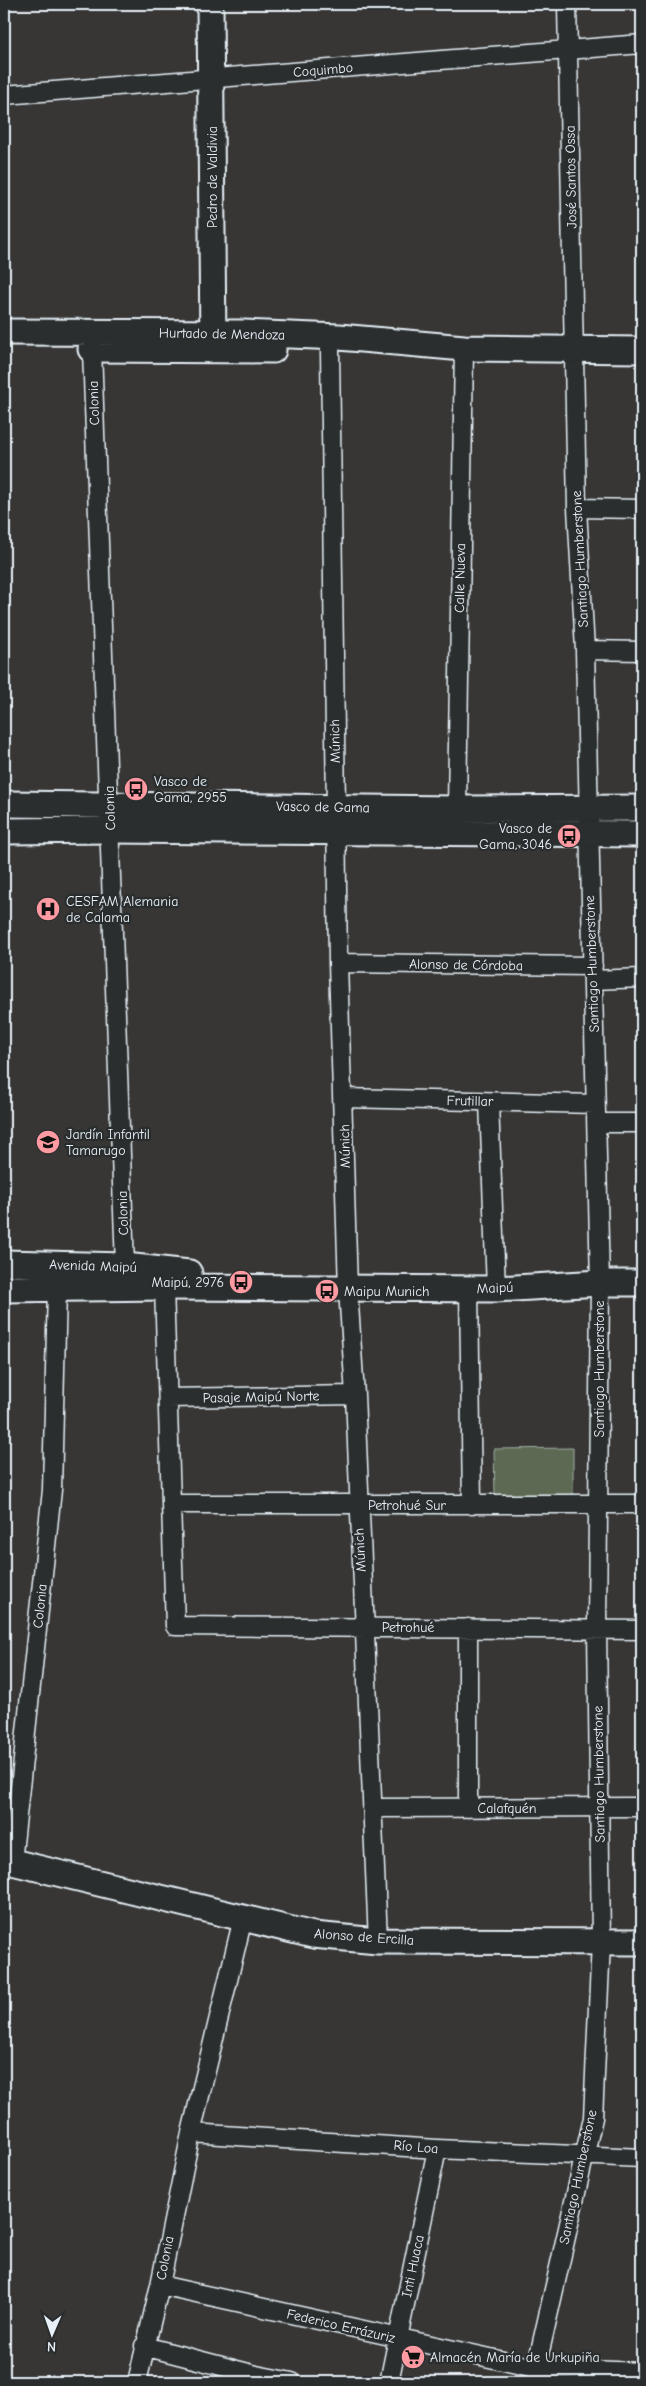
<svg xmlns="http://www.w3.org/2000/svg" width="646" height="2386" font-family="'Comic Neue',sans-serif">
	<rect width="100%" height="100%" fill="#373635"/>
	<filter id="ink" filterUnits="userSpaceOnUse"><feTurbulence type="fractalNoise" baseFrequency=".02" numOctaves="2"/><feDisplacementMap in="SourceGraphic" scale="10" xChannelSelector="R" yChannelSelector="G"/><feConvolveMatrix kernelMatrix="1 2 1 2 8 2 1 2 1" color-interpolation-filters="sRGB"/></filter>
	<g filter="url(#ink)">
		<!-- green -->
		<path fill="#5c6a52" stroke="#a2aea5" d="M573,1448V1495L495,1496L494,1449Z"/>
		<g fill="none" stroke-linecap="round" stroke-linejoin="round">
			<!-- street casing -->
			<g stroke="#e8f1f8" stroke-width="21">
				<path id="street" d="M4,95L642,44
					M92,349L125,1266
					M330,350L338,963L348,1289L355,1395L378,1941
					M577,508L642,509
					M585,650L642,651
					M457,809L464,348
					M338,963L593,966
					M594,980L642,978
					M344,1098L595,1104
					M489,1102L496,1289
					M597,1123H642
					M164,1287L175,1626L642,1630
					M469,1289L472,1505
					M168,1398L355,1395
					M171,1504H642
					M468,1628V1808
					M372,1808L642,1807
					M12,1862L52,1490L57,1290
					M191,2133L437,2149L642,2158
					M160,2285L535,2368L642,2372
					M144,2346L256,2375L292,2382
					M137,2382L160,2285L191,2133L243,1918
					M389,2382L437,2149
					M533,2382L593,2118L601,1942L597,1628L600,1283L585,650L577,508L567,4"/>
			</g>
			<!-- secondary casing -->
			<g stroke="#e8f1f8" stroke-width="29">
				<path id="secondary" d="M210,4L213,348
					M4,332L244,333L339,337L464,348L642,350
					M91,349L273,350
					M4,804L457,809L642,808
					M4,831L111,830L642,834
					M4,1263L125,1266L189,1273
					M4,1289L164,1287L496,1289L600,1283H642
					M4,1860L313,1935L378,1941L642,1942"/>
			</g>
			<!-- street -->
			<use href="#street" stroke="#2a2d2e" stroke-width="18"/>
			<!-- secondary -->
			<use href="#secondary" stroke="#2a2d2e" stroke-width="25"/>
		</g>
	</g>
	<!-- icons -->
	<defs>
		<g id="bus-disc" transform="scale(1.25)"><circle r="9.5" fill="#ff9aa2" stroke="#2a2d2e"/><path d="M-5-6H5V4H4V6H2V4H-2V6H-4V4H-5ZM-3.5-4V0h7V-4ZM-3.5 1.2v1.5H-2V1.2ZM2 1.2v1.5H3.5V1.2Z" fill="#111"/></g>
		<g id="hospital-disc" transform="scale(1.25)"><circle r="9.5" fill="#ff9aa2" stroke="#2a2d2e"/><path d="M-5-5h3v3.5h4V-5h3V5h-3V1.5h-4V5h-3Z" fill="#111"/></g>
		<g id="school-disc" transform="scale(1.25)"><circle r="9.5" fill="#ff9aa2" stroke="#2a2d2e"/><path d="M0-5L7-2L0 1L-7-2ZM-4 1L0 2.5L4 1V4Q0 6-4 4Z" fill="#111"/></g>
		<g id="supermarket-disc" transform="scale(1.25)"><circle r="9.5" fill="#ff9aa2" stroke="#2a2d2e"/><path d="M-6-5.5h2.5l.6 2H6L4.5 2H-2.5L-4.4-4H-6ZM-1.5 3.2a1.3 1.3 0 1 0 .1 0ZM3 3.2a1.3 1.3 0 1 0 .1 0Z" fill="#111"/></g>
	</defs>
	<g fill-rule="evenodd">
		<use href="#bus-disc" x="136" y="789"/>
		<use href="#bus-disc" x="569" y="836"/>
		<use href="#hospital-disc" x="48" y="909"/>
		<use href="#school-disc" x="48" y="1142"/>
		<use href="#bus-disc" x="241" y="1282"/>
		<use href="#bus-disc" x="327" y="1291"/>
		<use href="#supermarket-disc" x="413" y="2357"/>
	</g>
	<g text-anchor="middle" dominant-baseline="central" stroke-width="4.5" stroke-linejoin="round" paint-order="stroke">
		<!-- street labels -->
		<g font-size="14" fill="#e8f1f8" stroke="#2a2d2e">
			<text transform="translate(323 70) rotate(-5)">Coquimbo</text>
			<text transform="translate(212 177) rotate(-90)">Pedro de Valdivia</text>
			<text transform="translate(571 177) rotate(-91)">José Santos Ossa</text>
			<text transform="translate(222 334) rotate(1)">Hurtado de Mendoza</text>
			<text transform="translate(94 403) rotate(-92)">Colonia</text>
			<text transform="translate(580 559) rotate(-93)">Santiago Humberstone</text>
			<text transform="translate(460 578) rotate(-89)">Calle Nueva</text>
			<text transform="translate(335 741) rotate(-91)">Múnich</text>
			<text transform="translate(323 807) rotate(1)">Vasco de Gama</text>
			<text transform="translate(110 808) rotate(-92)">Colonia</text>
			<text transform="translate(592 964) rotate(-92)">Santiago Humberstone</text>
			<text transform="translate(466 965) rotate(1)">Alonso de Córdoba</text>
			<text transform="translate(470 1101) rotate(1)">Frutillar</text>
			<text transform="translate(345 1146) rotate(-91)">Múnich</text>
			<text transform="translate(123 1213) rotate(-92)">Colonia</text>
			<text transform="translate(93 1266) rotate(2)">Avenida Maipú</text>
			<text transform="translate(495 1288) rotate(-2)">Maipú</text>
			<text transform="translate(599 1369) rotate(-90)">Santiago Humberstone</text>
			<text transform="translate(261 1397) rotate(-1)">Pasaje Maipú Norte</text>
			<text x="407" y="1505">Petrohué Sur</text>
			<text transform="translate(360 1550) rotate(-93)">Múnich</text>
			<text transform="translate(40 1606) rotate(-84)">Colonia</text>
			<text x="408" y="1627">Petrohué</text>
			<text transform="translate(599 1774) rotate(-91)">Santiago Humberstone</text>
			<text x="507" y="1808">Calafquén</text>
			<text transform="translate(364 1937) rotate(4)">Alonso de Ercilla</text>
			<text transform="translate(416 2147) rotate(5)">Río Loa</text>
			<text transform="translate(578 2177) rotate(-78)">Santiago Humberstone</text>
			<text transform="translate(165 2258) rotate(-79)">Colonia</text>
			<text transform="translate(413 2266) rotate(-78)">Inti Huaca</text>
			<text transform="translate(341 2326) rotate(13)">Federico Errázuriz</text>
		</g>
		<!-- poi labels -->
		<g font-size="14" fill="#e8f1f8" stroke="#2a2d2e" text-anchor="start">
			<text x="154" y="781">Vasco de<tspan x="154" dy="16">Gama, 2955</tspan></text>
			<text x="552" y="828" text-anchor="end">Vasco de<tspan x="552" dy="16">Gama, 3046</tspan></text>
			<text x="66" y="901">CESFAM Alemania<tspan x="66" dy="16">de Calama</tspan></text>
			<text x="66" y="1134">Jardín Infantil<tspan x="66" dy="16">Tamarugo</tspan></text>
			<text x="224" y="1282" text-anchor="end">Maipú, 2976</text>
			<text x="344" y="1291">Maipu Munich</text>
			<text x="430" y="2357">Almacén María de Urkupiña</text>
		</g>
	</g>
	<!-- margin -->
	<rect width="646" height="2386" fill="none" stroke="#2a2d2e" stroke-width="20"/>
	<rect x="10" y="10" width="626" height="2366" fill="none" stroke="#e8f1f8" stroke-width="2" filter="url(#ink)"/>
	<!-- north arrow -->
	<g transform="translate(52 2334) rotate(182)" stroke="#2a2d2e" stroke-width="4" paint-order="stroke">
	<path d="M0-4L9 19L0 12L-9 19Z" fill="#e8f1f8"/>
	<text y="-8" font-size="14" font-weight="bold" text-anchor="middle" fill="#e8f1f8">N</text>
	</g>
</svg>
